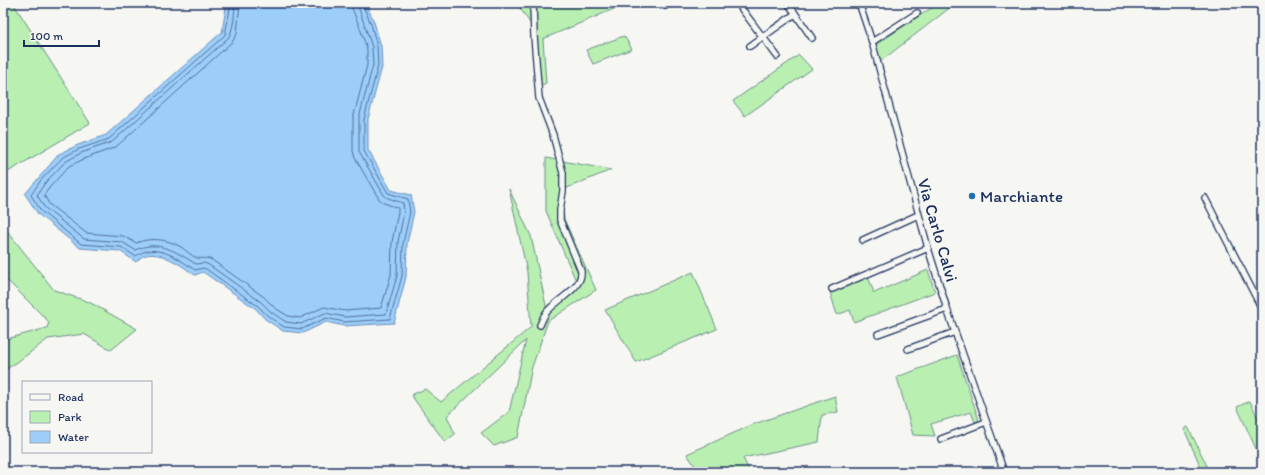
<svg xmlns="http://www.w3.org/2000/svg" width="1265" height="475" font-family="Itim,sans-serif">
	<rect width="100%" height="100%" fill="#f6f6f2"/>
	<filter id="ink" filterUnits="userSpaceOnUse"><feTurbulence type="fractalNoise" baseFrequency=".025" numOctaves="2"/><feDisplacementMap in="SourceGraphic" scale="8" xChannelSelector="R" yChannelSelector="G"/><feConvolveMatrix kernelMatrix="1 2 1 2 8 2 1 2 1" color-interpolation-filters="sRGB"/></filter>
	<g filter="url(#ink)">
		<!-- green -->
		<path fill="#b9efb1" stroke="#6a8f88" d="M3,3H17L15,6L90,123L3,175Z
			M519,3H628L543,39L546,83L538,88L532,26L520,8Z
			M939,3H956L881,61L875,45Z
			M624,36L632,49L593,64L586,50Z
			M799,55L812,69L745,116L733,101Z
			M546,158L611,170L567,188L563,207L564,219L596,290L548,321L532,367L518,437L494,446L481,433L509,412L526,340L447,416L455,434L445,442L411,395L425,389L441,402L531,327L527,272L509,189L531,236L547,310L576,281L546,211Z
			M3,227L8,232L54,290L89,302L137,329L111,350L84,334L48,339L16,363L3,371V340L47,328L49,322L3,276Z
			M928,270L935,292L854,322L850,310L837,315L830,292L868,276L874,293Z
			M693,272L717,329L636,362L605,310Z
			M957,355L979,420L975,422L971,412L931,424L935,436L913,435L897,377Z
			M835,396L838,412L822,415L819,442L743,458L750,472H704L697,469L687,454L754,424Z
			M1250,401L1262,427V462L1237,407Z
			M1188,427L1210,472H1203L1184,429Z"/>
		<!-- water -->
		<path fill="#9ccef9" stroke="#688ebb" d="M224,3H366L374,22L381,46L382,67L368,119V150L391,190L411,195L414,212L407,243L406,277L394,323L344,326L326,322L303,333L283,331L265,319L256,309L203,272L195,275C182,266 160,249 143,256C141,257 138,260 136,262L120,251L80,248L38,214L25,194L59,154L78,145L106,135L222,32L226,7Z"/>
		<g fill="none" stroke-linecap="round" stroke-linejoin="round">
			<!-- shore -->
			<path stroke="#4f6f9c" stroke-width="1" d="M229,3L230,8L225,35L109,139L79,149L62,158L41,180L31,195L41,211L81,244L121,247L135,256C138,255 141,253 143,252C163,246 180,260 195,270L203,268L206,269L258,306L268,316L284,327L302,329L326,318L344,322L390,319L402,276L403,243L410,212L408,199L388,193L364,151V119L378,66L377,46L371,24L362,3
				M234,3C236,10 233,32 228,38L112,142L81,153L65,162L45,183L37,195L45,208L84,239L122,242L135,250C159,239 176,252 196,264L204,263L209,265L261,302L271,312L286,322L301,324L325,313L345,317L386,314L397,276L398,242L404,212L403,203L388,198L384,195L359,152V118L373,65L372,47L357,3
				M240,3L237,34L232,42L116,147L84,159L69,166L50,187L44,195L49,204L86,233L123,236L136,243C150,237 168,239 181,247C186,250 191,256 197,258C202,259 205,257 212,260L264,297L275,308L288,316L300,318L324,307L345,311L381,308L391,275L392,242L398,212V208L384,203L379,199L355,158L353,151V119L367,65V49L360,28L352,8L351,3"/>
			<!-- minor casing -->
			<g stroke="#1b2f5e" stroke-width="8">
				<path id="minor" d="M533,3L534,36L539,98L553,135L563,173V191L560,210V220L581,271C583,289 555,300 546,313C543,317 542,321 540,325
					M663,3L665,6L670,3
					M788,3L812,38
					M859,3L872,42L928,248L947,309L1004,472
					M741,8L777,56
					M872,42L917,13
					M750,46L795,14
					M1205,198L1262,309
					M863,240L918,215
					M832,289L928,248
					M878,334L947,309
					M908,349L955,332
					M941,439L986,422"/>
			</g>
			<!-- minor -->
			<use href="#minor" stroke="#f6f6f2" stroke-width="5.5"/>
		</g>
	</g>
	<!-- markers -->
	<circle fill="#1f6fb2" stroke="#f6f6f2" stroke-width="1.5" cx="972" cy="196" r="4"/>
	<g text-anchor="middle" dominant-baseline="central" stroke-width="4" stroke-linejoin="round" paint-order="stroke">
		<!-- poi labels -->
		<g font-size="17" fill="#1b2f5e" stroke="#f6f6f2" text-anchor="start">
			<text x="980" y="196">Marchiante</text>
		</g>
		<!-- street labels -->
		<g font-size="17" fill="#1b2f5e" stroke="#f6f6f2">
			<text transform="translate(938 230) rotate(74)">Via Carlo Calvi</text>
		</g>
	</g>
	<!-- margin -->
	<rect width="1265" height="475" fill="none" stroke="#f6f6f2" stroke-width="16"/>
	<rect x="8" y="8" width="1249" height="459" fill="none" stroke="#1b2f5e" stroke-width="1.5" filter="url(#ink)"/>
	<!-- legend -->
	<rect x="22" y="381" width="130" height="72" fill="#f6f6f2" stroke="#9ea6b7"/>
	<rect x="30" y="394" width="20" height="6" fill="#f6f6f2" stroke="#9ea6b7"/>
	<text x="58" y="401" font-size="12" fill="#1b2f5e">Road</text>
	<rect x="30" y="411" width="20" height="12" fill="#b9efb1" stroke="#9ea6b7"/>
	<text x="58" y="421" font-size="12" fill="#1b2f5e">Park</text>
	<rect x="30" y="431" width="20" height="12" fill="#9ccef9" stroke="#9ea6b7"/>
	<text x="58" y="441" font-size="12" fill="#1b2f5e">Water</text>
	<!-- scale -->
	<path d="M24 40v6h75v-6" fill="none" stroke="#1b2f5e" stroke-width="2"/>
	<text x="30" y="40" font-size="12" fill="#1b2f5e" stroke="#f6f6f2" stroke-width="3" paint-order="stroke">100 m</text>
</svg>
